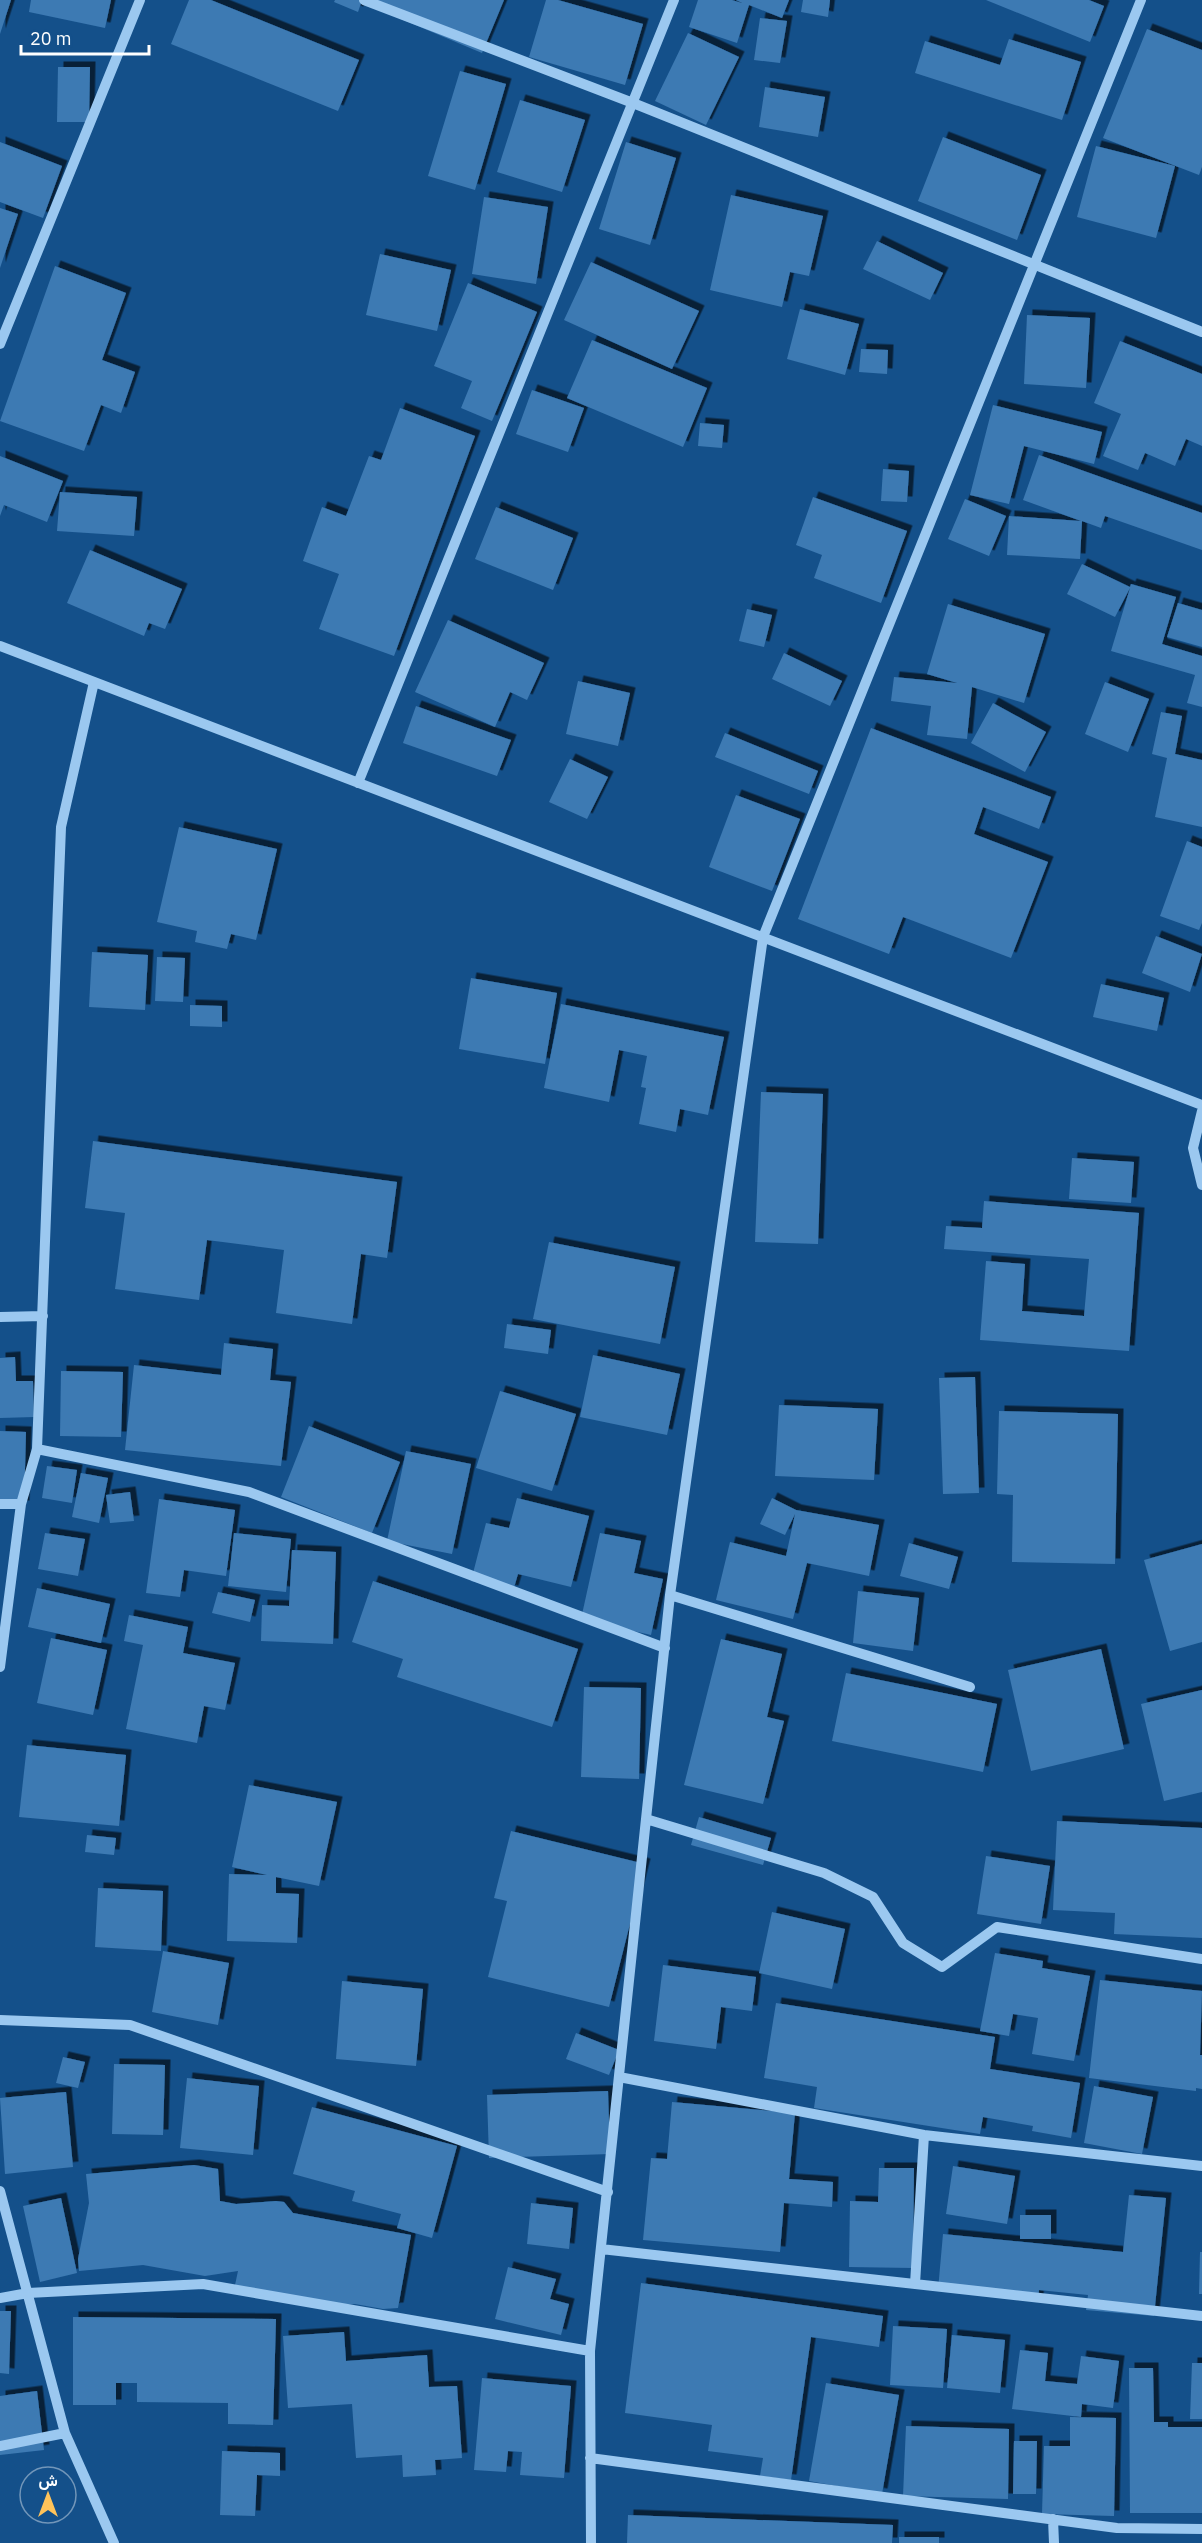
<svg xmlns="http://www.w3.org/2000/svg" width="1202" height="2543" font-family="'IBM Plex Sans',Vazirmatn,sans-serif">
	<defs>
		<filter id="shadow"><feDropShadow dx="5.5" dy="-5.5" stdDeviation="0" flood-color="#0009"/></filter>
	</defs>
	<rect width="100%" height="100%" fill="#14508a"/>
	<!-- building -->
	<path fill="#3d7ab3" filter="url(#shadow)" d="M0,0H11L0,34Z
		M31,0H111L105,28L29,12Z
		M189,0H211L359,60L338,111L171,44Z
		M335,0H362L358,12L334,2Z
		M367,0H504L482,53L389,14Z
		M546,0H558L643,24L625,85L529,57Z
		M698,0H732L742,3L736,0H789L782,18L749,5L737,43L689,27Z
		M803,0H830L828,17L801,12Z
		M986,0H1089L1104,6L1090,42Z
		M760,18L787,21L780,63L754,60Z
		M1147,29L1202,50V167L1199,175L1103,138Z
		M688,33L739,57L706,125L655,101Z
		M1009,39L1081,62L1062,120L915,73L925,41L1000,65Z
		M58,67H90L89,122H57Z
		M460,71L506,84L475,190L428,176Z
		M765,87L825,97L818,137L759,127Z
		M520,100L585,120L562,192L497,172Z
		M943,137L1041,175L1017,240L918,201Z
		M0,142L62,166L43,218L0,202Z
		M626,142L676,158L650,245L599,229Z
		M1096,146L1175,166L1156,238L1077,217Z
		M731,195L823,216L809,276L790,272L782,307L710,290Z
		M484,197L548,207L536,284L472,274Z
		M0,208L18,214L0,268Z
		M877,241L943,273L930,300L863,269Z
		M380,254L451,270L437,331L366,315Z
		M591,262L699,311L672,369L564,320Z
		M55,266L126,293L102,360L135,372L121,413L101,405L84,451L0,421Z
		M468,283L537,312L492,421L461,408L472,381L434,366Z
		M800,309L859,324L845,375L787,359Z
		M1027,315L1090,318L1086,388L1024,384Z
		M592,340L707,388L683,447L567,398Z
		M1120,341L1202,374V446L1186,439L1175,466L1145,453L1138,470L1103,456L1121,414L1094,403Z
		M861,349L888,350L887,374L859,372Z
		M532,390L584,408L568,452L516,434Z
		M993,405L1102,432L1094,464L1024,446L1009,504L970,495Z
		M400,408L475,436L394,656L319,629L339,574L303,561L322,507L346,516L369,456L381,460Z
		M700,423L724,425L722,448L698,446Z
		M1039,455L1202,513V550L1105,516L1101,528L1082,521L1080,559L1007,555L1009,516L1081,521L1023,500Z
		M0,456L63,481L47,522L4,505L0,516Z
		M883,469L909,471L907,502L881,501Z
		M60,492L137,497L134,536L57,531Z
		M813,497L907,531L881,603L814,578L822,555L796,545Z
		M965,499L1006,516L989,556L948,539Z
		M496,507L573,538L553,590L475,559Z
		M90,550L182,589L165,629L149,623L144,636L67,603Z
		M1082,564L1130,587L1131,584L1176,597L1162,644L1202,656V707L1187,703L1195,675L1111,651L1130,588L1115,617L1067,594Z
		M1178,603L1202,610V647L1167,637Z
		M948,604L1045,634L1024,703L972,687L967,739L927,735L931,706L891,701L894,677L957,683L927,674Z
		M747,609L772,615L764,647L739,641Z
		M448,620L544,663L527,700L510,692L495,727L415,692Z
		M784,653L842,681L830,706L772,679Z
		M578,681L630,693L618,746L566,734Z
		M1105,682L1149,699L1128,752L1085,734Z
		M993,703L1046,732L1025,772L971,743Z
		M416,706L511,740L497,776L403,743Z
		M1161,712L1182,716L1175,754L1202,760V827L1155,817L1167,758L1152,754Z
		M871,728L1051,797L1039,829L983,807L974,834L1048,862L1011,958L903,917L889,954L798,919Z
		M725,733L818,771L809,794L715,757Z
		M570,759L608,777L587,819L549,802Z
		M736,795L800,819L772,891L709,867Z
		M179,827L277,849L256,940L231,934L227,949L195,942L197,931L157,922Z
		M1187,841L1202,847V923L1199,930L1160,916Z
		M1156,936L1202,954L1190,992L1142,973Z
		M92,952L148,955L145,1010L89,1007Z
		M157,957L185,958L183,1002L155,1001Z
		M471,978L557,993L545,1064L459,1049Z
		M1101,984L1164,998L1157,1031L1093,1017Z
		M561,1004L724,1037L708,1115L680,1109L676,1132L639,1124L646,1088L641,1087L647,1056L619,1050L609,1102L544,1088Z
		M190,1005L222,1006V1027L190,1026Z
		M761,1092L823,1094L818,1244L755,1242Z
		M93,1141L397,1182L387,1258L361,1254L352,1324L276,1313L284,1250L207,1240L199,1300L115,1289L125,1213L85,1208Z
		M1072,1158L1134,1162L1131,1203L1069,1199Z
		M984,1201L1139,1213L1129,1351L980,1340L986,1261L1025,1264L1022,1311L1084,1316L1089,1259L944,1249L946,1226L982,1228Z
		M549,1242L675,1267L660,1344L533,1319Z
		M507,1324L551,1330L548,1354L504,1348Z
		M224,1343L273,1349L270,1380L291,1382L281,1466L125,1450L134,1365L221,1375Z
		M593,1355L680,1374L667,1435L580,1417Z
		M15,1357L16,1381H33L34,1417L0,1418V1358Z
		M61,1371L123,1372L121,1437L60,1436Z
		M975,1377L979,1493L943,1494L939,1378Z
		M500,1391L576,1414L552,1491L476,1468Z
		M779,1405L878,1409L874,1480L775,1476Z
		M999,1411L1118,1414L1115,1564L1012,1562L1013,1495L997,1494Z
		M309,1426L400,1462L372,1533L281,1497Z
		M0,1431L26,1432L24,1506L0,1505Z
		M406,1451L471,1464L452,1554L387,1541Z
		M47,1466L77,1470L72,1503L42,1498Z
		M81,1473L108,1478L99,1523L72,1517Z
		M130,1492L134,1521L110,1523L106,1495Z
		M517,1498L589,1516L571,1587L518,1574L513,1591L471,1581L486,1523L509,1528Z
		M772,1498L796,1510L879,1525L869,1576L807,1563L793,1619L716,1600L730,1542L786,1556L795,1514L785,1535L760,1524Z
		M159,1499L235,1510L226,1576L184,1570L180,1597L146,1593Z
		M45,1533L85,1539L78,1576L38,1569Z
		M234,1533L291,1539L286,1592L228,1586Z
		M600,1533L641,1541L634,1573L663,1579L651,1635L581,1619Z
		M909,1543L958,1557L949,1589L900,1576Z
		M1202,1544V1642L1170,1651L1144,1560Z
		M292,1550L336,1552L333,1644L261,1641L262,1605L289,1606Z
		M373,1581L578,1649L552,1727L397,1677L403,1659L352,1642Z
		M37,1588L110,1604L101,1643L28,1627Z
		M858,1591L919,1598L913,1651L853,1643Z
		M218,1592L255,1600L250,1622L212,1613Z
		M129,1615L188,1627L183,1653L235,1663L225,1710L204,1706L197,1743L126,1729L143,1645L124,1641Z
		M51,1638L107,1650L93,1715L37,1703Z
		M721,1639L782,1654L767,1717L784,1721L763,1804L684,1785Z
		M1101,1649L1124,1749L1031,1771L1008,1670Z
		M846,1673L997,1704L983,1772L832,1741Z
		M584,1687L641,1688L639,1779L581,1777Z
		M1202,1690V1792L1164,1801L1141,1704Z
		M27,1745L126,1755L119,1826L19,1817Z
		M249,1785L337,1802L319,1886L276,1877V1893L299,1894L297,1943L227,1941L229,1874L267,1875L232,1867Z
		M699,1817L771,1838L763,1865L691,1845Z
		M1057,1821L1202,1828V1938L1114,1934L1115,1913L1053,1910Z
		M511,1831L645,1864L609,2007L488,1977L507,1901L494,1898Z
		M87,1835L116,1838L114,1855L85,1852Z
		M986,1856L1050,1866L1041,1924L977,1914Z
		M98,1888L163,1891L161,1951L95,1947Z
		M772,1912L845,1929L832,1989L759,1973Z
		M163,1951L229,1963L218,2025L152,2012Z
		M995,1953L1043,1961L1042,1968L1090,1976L1074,2061L1032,2054L1038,2018L1013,2014L1009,2036L980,2031Z
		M663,1965L756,1977L752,2011L721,2007L716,2049L654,2041Z
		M1100,1980L1202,1991L1200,2055H1202V2089L1196,2088V2091L1089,2078Z
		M342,1981L423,1989L416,2066L336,2059Z
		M776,2003L995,2037L990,2069L1080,2083L1071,2138L1032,2131L1033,2126L983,2117L980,2134L814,2108L817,2087L764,2078Z
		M576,2033L619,2050L609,2075L566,2059Z
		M63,2057L85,2062L78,2088L56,2083Z
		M114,2064L165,2065L163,2135L112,2134Z
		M187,2078L259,2086L253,2155L180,2148Z
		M1094,2086L1153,2097L1142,2154L1084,2143Z
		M608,2091L610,2154L489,2158L487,2095Z
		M66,2092L73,2167L5,2174L0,2098Z
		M672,2102L795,2113L789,2179L833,2182L832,2207L784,2203L780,2252L643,2240L651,2158L667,2159Z
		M312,2107L457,2146L432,2238L397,2228L401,2214L352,2201L355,2191L293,2174Z
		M194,2165L218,2169L220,2201L236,2204L276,2201L284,2202L293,2213L411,2235L398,2308L383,2309L355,2304L341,2305L235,2285L238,2271L205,2276L143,2265L79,2271L78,2259L89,2203L86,2174Z
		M953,2166L1015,2176L1007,2224L946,2214Z
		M879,2168H914L913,2268L849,2267L850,2201L878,2202Z
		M1129,2195L1166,2198L1154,2316L1086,2310L1088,2295L1039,2290L1038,2300L938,2290L943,2234L1123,2252Z
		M61,2198L77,2273L40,2282L23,2206Z
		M531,2203L573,2208L569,2249L527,2244Z
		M1020,2215H1051V2239H1020Z
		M1200,2252H1202V2294H1199Z
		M508,2267L556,2279L550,2299L569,2304L561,2335L495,2319Z
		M641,2283L883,2316L879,2347L811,2337L791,2480L760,2476L763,2458L708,2451L712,2425L625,2413Z
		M0,2311H11L9,2374L0,2373Z
		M73,2317L276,2319L273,2425L228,2424V2403L137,2402V2383H116V2405H73Z
		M893,2326L947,2329L943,2388L890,2385Z
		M344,2332L346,2361L427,2355L429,2387L457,2386L462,2458L435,2460L436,2475L403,2477L402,2455L356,2458L352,2404L288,2408L283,2336Z
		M952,2335L1005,2340L1000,2393L947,2388Z
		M1020,2350L1048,2353L1045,2381L1077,2384L1081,2356L1119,2361L1113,2408L1082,2404L1081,2417L1012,2409Z
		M1192,2363H1202V2419H1190Z
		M1129,2368H1153L1154,2422H1168V2427H1202V2513H1130Z
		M482,2378L571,2386L564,2478L520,2475L522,2452L508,2451L506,2472L474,2470Z
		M826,2383L899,2395L882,2494L809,2481Z
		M37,2391L44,2450L0,2455V2396Z
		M1070,2417L1116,2418L1114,2516L1042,2514L1044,2446H1070Z
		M906,2426L1009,2429L1008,2499L903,2496Z
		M1014,2441H1037L1036,2494H1013Z
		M222,2451L280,2453V2476L257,2475L255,2516L220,2515Z
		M628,2515L893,2525L892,2543H627Z
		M899,2537H939V2543H899Z"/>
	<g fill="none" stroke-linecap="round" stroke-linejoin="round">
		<!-- minor -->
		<path stroke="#9bc8f0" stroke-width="10" d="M364,0L633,103L1202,332
			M0,344L140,0
			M0,646L1202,1105
			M358,783L674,0
			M1202,1111L1193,1148L1202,1185
			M0,1317L43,1316
			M37,1449L249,1492L665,1648
			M0,1504H21
			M670,1595L970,1687
			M0,1667L21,1504L37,1449L61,827L94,682
			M646,1819L824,1873L873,1897L903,1943L942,1967L997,1927L1202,1959
			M0,2020L130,2025L608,2192
			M619,2077L924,2135L1202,2166
			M0,2191L65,2433L114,2543
			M601,2249L1202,2316
			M915,2284L924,2135
			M0,2298L28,2293L203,2284L590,2351
			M0,2446L65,2433
			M590,2458L1117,2528L1202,2529
			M1053,2519L1054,2543
			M591,2543L590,2351L646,1819L670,1595L763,937L1141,0"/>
	</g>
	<!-- north arrow -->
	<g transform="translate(48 2495)"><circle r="28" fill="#14508a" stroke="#7296b9" stroke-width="1.5"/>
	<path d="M0-4.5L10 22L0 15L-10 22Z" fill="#ffc35a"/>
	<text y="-9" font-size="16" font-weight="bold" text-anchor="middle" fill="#ffffff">ش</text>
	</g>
	<!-- scale -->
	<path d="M21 45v9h128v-9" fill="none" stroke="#ffffff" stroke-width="3"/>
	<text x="30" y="45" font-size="18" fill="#ffffff" stroke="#14508a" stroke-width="4.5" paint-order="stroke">20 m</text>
</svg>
